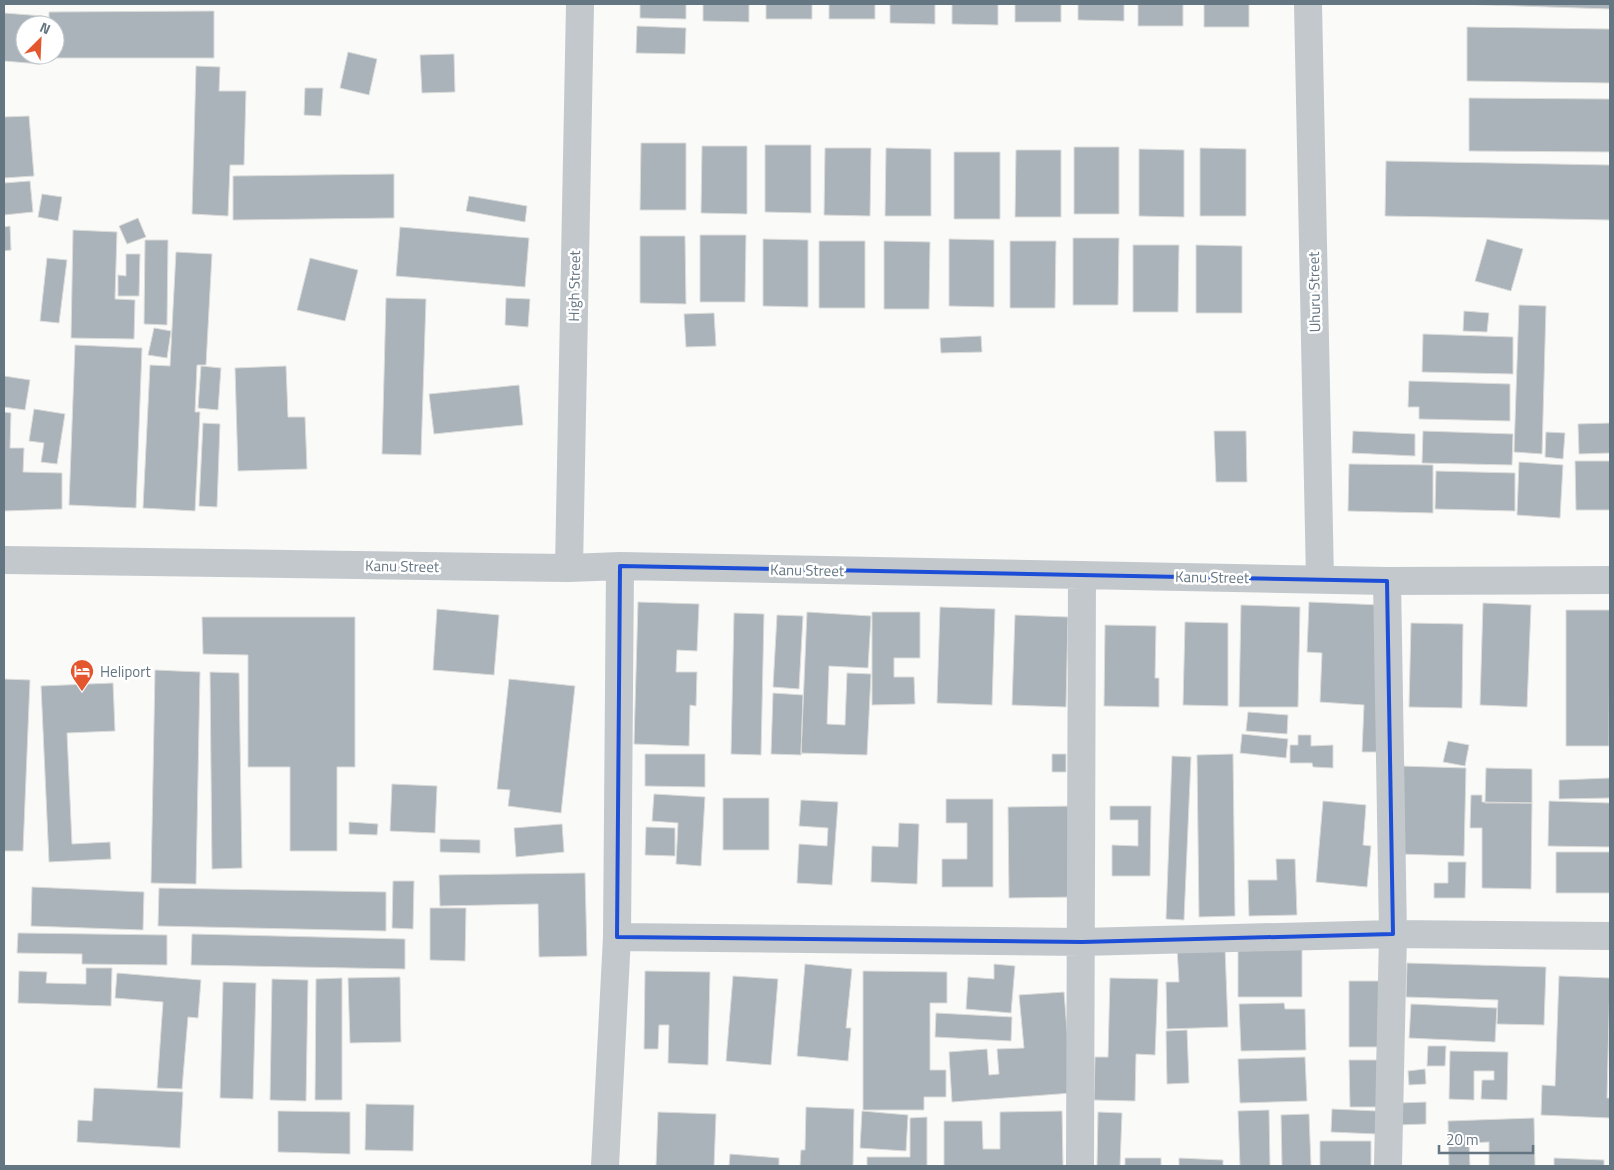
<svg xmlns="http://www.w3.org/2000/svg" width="1614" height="1170" font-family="'Titillium Web',sans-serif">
	<rect width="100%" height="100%" fill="#fafaf8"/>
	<!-- building -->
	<path fill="#aab3b9" stroke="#dcdcda" d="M640,4H686V19L640,18Z
		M703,4H749V22L703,21Z
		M766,4H812V19H766Z
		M829,4H875V19H829Z
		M890,4H935V24L890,23Z
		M952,4H998V25L952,24Z
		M1015,4H1061V22H1015Z
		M1078,4H1124V21L1078,20Z
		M1138,4H1183V26H1138Z
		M1204,4H1249V27H1204Z
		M1459,4H1610V9Z
		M214,11V58H50V55H55V25H49V12Z
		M4,13L43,16V25H25V55H41L40,64L4,61Z
		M637,26L686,28L685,54L636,53Z
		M1467,27L1610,29V83L1467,81Z
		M348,52L377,59L369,95L340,88Z
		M454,54L455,92L422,93L420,55Z
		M196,66L220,67L219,91H246L244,165H230L228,216L192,214Z
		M305,88H323L321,116L304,115Z
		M1469,98L1610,99V152L1469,151Z
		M29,116L34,176L4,178V117Z
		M641,143H686V210H640Z
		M765,145H811V213L765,212Z
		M702,146H747V214L701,213Z
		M1074,147H1119V214H1074Z
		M825,148H871L870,216L824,215Z
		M886,148L931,149V216H885Z
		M1200,148L1246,149V216H1200Z
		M1139,149L1184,150V217L1139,216Z
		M1016,150H1061V217H1015Z
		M954,152H1000V219H954Z
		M1386,161L1610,165V220L1385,216Z
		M394,174V218L233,220V176Z
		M30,181L33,212L4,215V183Z
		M42,194L62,197L58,221L38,217Z
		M469,196L527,206L525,222L466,211Z
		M138,218L146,237L127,244L119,226Z
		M10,226L11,250L4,251V227Z
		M400,227L529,238L525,287L396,276Z
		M73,230L117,232L115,299L135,300L134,339L71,338Z
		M700,235H746L745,302H700Z
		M640,236H685L686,304L640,303Z
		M1073,238H1119L1118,305H1073Z
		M763,239L808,240V307L763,306Z
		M949,239L994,240V307L949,306Z
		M1487,239L1523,249L1511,291L1475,281Z
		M145,240H168L167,325L144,324Z
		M819,241H865V308H819Z
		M884,241L930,242L929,309H884Z
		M1010,241H1056L1055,308H1010Z
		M1133,245H1179L1178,312H1133Z
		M1196,245L1242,246V313H1196Z
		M176,252L212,254L206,365H197L195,412H200L195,511L143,508L150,365L170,366Z
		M126,254H140L139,296H118V275L126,276Z
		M47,258L67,260L59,323L40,321Z
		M310,258L358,270L345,321L297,310Z
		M386,298L426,299L421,455L382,454Z
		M506,298L530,299L528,327L505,325Z
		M1519,305L1546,306L1542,454L1514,452Z
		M1464,311L1489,313L1487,332L1463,331Z
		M714,313L716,346L686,347L684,314Z
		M154,328L171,331L167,358L148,355Z
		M1423,334L1513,337V374L1422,372Z
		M981,336L982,352L941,353L940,338Z
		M75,345L142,348L136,508L69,505Z
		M201,366L221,368L218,410L198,408Z
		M286,366L288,417H305L307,469L238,471L235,368Z
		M4,376L30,380L25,410L4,407Z
		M1409,381L1510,384V421L1419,419V407H1408Z
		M519,385L523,425L434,434L429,394Z
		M34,409L65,414L57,464L41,462L44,443L29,441Z
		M4,412L11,413L10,448H24L23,472L62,473V509L4,511Z
		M203,423L220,424L217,507L199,506Z
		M1610,423V453L1579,454L1578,424Z
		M1214,431H1246L1247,482H1216Z
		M1353,431L1415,434V456L1352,453Z
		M1423,431L1513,434L1512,465L1422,463Z
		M1546,432L1565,433L1563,459L1545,457Z
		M1575,461H1610V510H1576Z
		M1519,462L1563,465L1560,518L1517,515Z
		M1349,464L1433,465V513L1348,511Z
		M1436,471L1515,473V511L1435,509Z
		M638,602L699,604L697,651L677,650L676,672H697L696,706L690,705L689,746L634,744Z
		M1309,602L1381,605L1379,752H1362L1364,705L1320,702L1322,653L1307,652Z
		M1483,603L1531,605L1527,707L1480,705Z
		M1241,605L1300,607L1298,707H1239Z
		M940,607L995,609L992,705L937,703Z
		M437,609L499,615L494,675L433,670Z
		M1566,610H1610L1609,746H1566Z
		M807,612L871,616L868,668L829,666L827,724L845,725L847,673L871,674L867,755L801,753Z
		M872,612H920V658H894V677H914L915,704L872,705Z
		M734,613L764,614L761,755L731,754Z
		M777,615L803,616L799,689L773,687Z
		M1015,615L1068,617L1066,707L1012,705Z
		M202,617H355V767H337V851H290V767H248V655L203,654Z
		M1185,622L1228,623V706L1183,705Z
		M1411,623L1463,624L1462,708L1409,707Z
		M1105,625L1156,626L1155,678H1159V707L1104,706Z
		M155,670L200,672L196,884L151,883Z
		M210,672L239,673L242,868L212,869Z
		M4,679L30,680L23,851H4Z
		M509,679L575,686L561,813L508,806L510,790L497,789Z
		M113,683L115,731L67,733L72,844L110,842L111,859L49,862L41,686Z
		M773,693L803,695L801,755L771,754Z
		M1248,712L1288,715L1287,734L1246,731Z
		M1242,734L1288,739L1286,758L1240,753Z
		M1298,735H1311V746L1333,745V768L1313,767L1312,763H1290V745H1298Z
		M1448,741L1469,745L1465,766L1443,762Z
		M645,754H705V787L645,786Z
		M1052,754H1066V772H1052Z
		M1233,754L1235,916L1199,917L1197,755Z
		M1172,756L1191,757L1184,920L1166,919Z
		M1400,766L1466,768L1464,856L1399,854Z
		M1486,768L1532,769V803H1485Z
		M1610,778V798L1559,799V780Z
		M392,784L437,786L435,833L390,831Z
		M654,794L705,797L701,866L676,864L678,823L652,821Z
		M1471,795H1482V802L1532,803L1531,889L1482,888V828H1470Z
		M723,798H769V850H723Z
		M946,799H993V887H942V859H967V823H946Z
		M801,800L838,802L832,885L797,883L799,844L827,846L828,828L799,826Z
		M1323,801L1366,805L1363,845L1371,846L1367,887L1316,882Z
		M1549,801L1610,803V847L1548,846Z
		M1072,806L1074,897L1009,898L1008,807Z
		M1110,806H1151L1150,876H1112V845L1138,846V820H1110Z
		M349,822L378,824L377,835L349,834Z
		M899,823L919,824L917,884L871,882L872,846L898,847Z
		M562,824L564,852L516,857L514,828Z
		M646,827L675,828V856L645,855Z
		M440,839L480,840V853L440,852Z
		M1556,852H1610V893H1556Z
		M1276,859H1295L1297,915L1249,916L1248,880H1277Z
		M1448,862H1466L1465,898H1434V883H1448Z
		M585,873L587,956L539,957L538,904L440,906L439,875Z
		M393,881H414L413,929L392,928Z
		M32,887L144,892L143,930L31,926Z
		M159,888L386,892V931L158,926Z
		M430,908H466L465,961L430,960Z
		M18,933L167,935V965L82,964V954L17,953Z
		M192,934L405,939V969L191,965Z
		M1238,946H1302V997H1238Z
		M1225,947L1228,1027L1167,1029L1166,982H1179L1177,948Z
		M1407,963L1546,967L1544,1025L1497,1024L1498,1000L1406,997Z
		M805,964L852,969L846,1028H851L848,1061L797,1056Z
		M994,964L1015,966L1011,1013L966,1009L968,977L994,979Z
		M86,968H112L111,1006L18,1003L19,971L47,972L46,983L86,984Z
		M645,971L710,972L708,1065L668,1063L669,1025H659L658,1049H644Z
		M863,971L947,972V1003H930V1070H946V1097H924V1110H863Z
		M117,973L201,980L198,1018L188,1017L182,1089L157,1088L163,1002L115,998Z
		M733,976L778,979L771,1065L726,1061Z
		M1559,976L1610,978L1607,1098H1610V1118L1541,1115L1542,1085L1555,1086Z
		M400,977L401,1042L350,1043L348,978Z
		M342,978V1100H315L316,979Z
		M1110,978L1158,979L1155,1055L1136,1054L1135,1101L1094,1100L1095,1057H1108Z
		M272,979L308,980L306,1101L270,1100Z
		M1349,981H1381L1380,1047H1349Z
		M223,982L256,983L253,1099L220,1098Z
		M1064,992L1072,1093L952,1102L949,1052L987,1049L989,1075L999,1074L997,1049L1024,1048L1019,995Z
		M1284,1003L1285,1009H1305L1306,1050L1241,1051L1239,1004Z
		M1411,1004L1497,1008L1495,1042L1409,1038Z
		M936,1013L1012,1017L1011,1041L935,1037Z
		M1187,1030L1189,1083L1167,1084L1166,1031Z
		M1428,1046H1446L1445,1066H1427Z
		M1450,1051L1508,1052L1507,1100L1481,1099L1482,1080H1494V1071H1474V1100L1449,1099Z
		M1305,1057L1307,1101L1240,1103L1238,1059Z
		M1349,1060H1379L1381,1107H1350Z
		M1425,1069L1426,1084L1409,1085L1408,1071Z
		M94,1088L183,1092L180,1148L77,1142L78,1120L92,1121Z
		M1426,1102V1124L1398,1125V1103Z
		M366,1104L414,1105L413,1151L365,1150Z
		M806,1107L854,1109L853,1166H800L801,1150H805Z
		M1332,1109L1377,1111L1376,1134L1331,1132Z
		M1269,1110L1270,1166H1240L1238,1111Z
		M278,1111L350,1112V1154L278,1152Z
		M862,1111L908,1115L906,1151L860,1148Z
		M1062,1111L1063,1166H944V1121H982L983,1149H1000V1112Z
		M658,1112L716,1114L714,1166H656Z
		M1098,1112L1122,1113L1120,1166H1097Z
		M1309,1114L1311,1166H1282L1281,1115Z
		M927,1117V1166H867V1157H910V1118Z
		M1534,1118L1535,1166H1489V1142L1469,1143L1470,1166H1449L1448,1121Z
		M1320,1141H1371V1166H1320Z
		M730,1154L779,1158V1166H729Z
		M1125,1158H1161V1166H1125Z
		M1179,1158L1223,1160V1166H1179Z
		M1554,1158L1604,1160V1166H1554Z"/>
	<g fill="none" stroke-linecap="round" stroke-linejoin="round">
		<!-- minor -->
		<path stroke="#c3c8cc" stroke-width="28" d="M1308,4L1320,579
			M4,560L569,568L620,566L1387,581L1610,580
			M569,568L580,4
			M1387,581L1393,934L1388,1166
			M617,937L1082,942L1393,934L1610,936
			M605,1166L617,937L620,566
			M1080,1166L1082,575"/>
	</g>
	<!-- marked area -->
	<path fill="none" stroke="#1d4ed8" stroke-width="4" stroke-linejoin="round" d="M620,566L1387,581L1393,934L1082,942L617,937Z"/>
	<!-- icons -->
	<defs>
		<g id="hotel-pin" transform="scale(1.25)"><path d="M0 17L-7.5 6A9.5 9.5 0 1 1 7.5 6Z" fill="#e4572e" stroke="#fff"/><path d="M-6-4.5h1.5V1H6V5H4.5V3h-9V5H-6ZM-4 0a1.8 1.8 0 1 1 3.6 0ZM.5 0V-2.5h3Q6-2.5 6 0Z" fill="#fff"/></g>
	</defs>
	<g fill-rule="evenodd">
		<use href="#hotel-pin" x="82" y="671"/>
	</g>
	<g text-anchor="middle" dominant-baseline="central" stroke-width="5" stroke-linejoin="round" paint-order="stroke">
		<!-- street labels -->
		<g font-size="15" fill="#657683" stroke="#fff">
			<text transform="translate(574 286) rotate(-89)">High Street</text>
			<text transform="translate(1314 292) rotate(-91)">Uhuru Street</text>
			<text transform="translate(402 566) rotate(1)">Kanu Street</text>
			<text transform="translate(807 570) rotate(1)">Kanu Street</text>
			<text transform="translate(1212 577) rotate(1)">Kanu Street</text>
		</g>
		<!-- poi labels -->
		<g font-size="15" fill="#657683" stroke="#fff" text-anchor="start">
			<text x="100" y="671">Heliport</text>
		</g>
	</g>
	<!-- border -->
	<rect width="1614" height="1170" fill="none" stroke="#657683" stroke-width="10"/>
	<!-- north arrow -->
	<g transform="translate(40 40) rotate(24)"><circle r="24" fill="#ffffff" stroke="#c1c8cd"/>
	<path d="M0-4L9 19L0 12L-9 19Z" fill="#e4572e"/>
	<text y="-8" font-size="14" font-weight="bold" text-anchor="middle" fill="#657683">N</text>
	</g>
	<!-- scale -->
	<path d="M1439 1145v8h94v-8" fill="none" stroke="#657683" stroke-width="2.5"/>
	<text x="1446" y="1145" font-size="15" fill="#657683" stroke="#ffffff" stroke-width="4" paint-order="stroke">20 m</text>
</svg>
